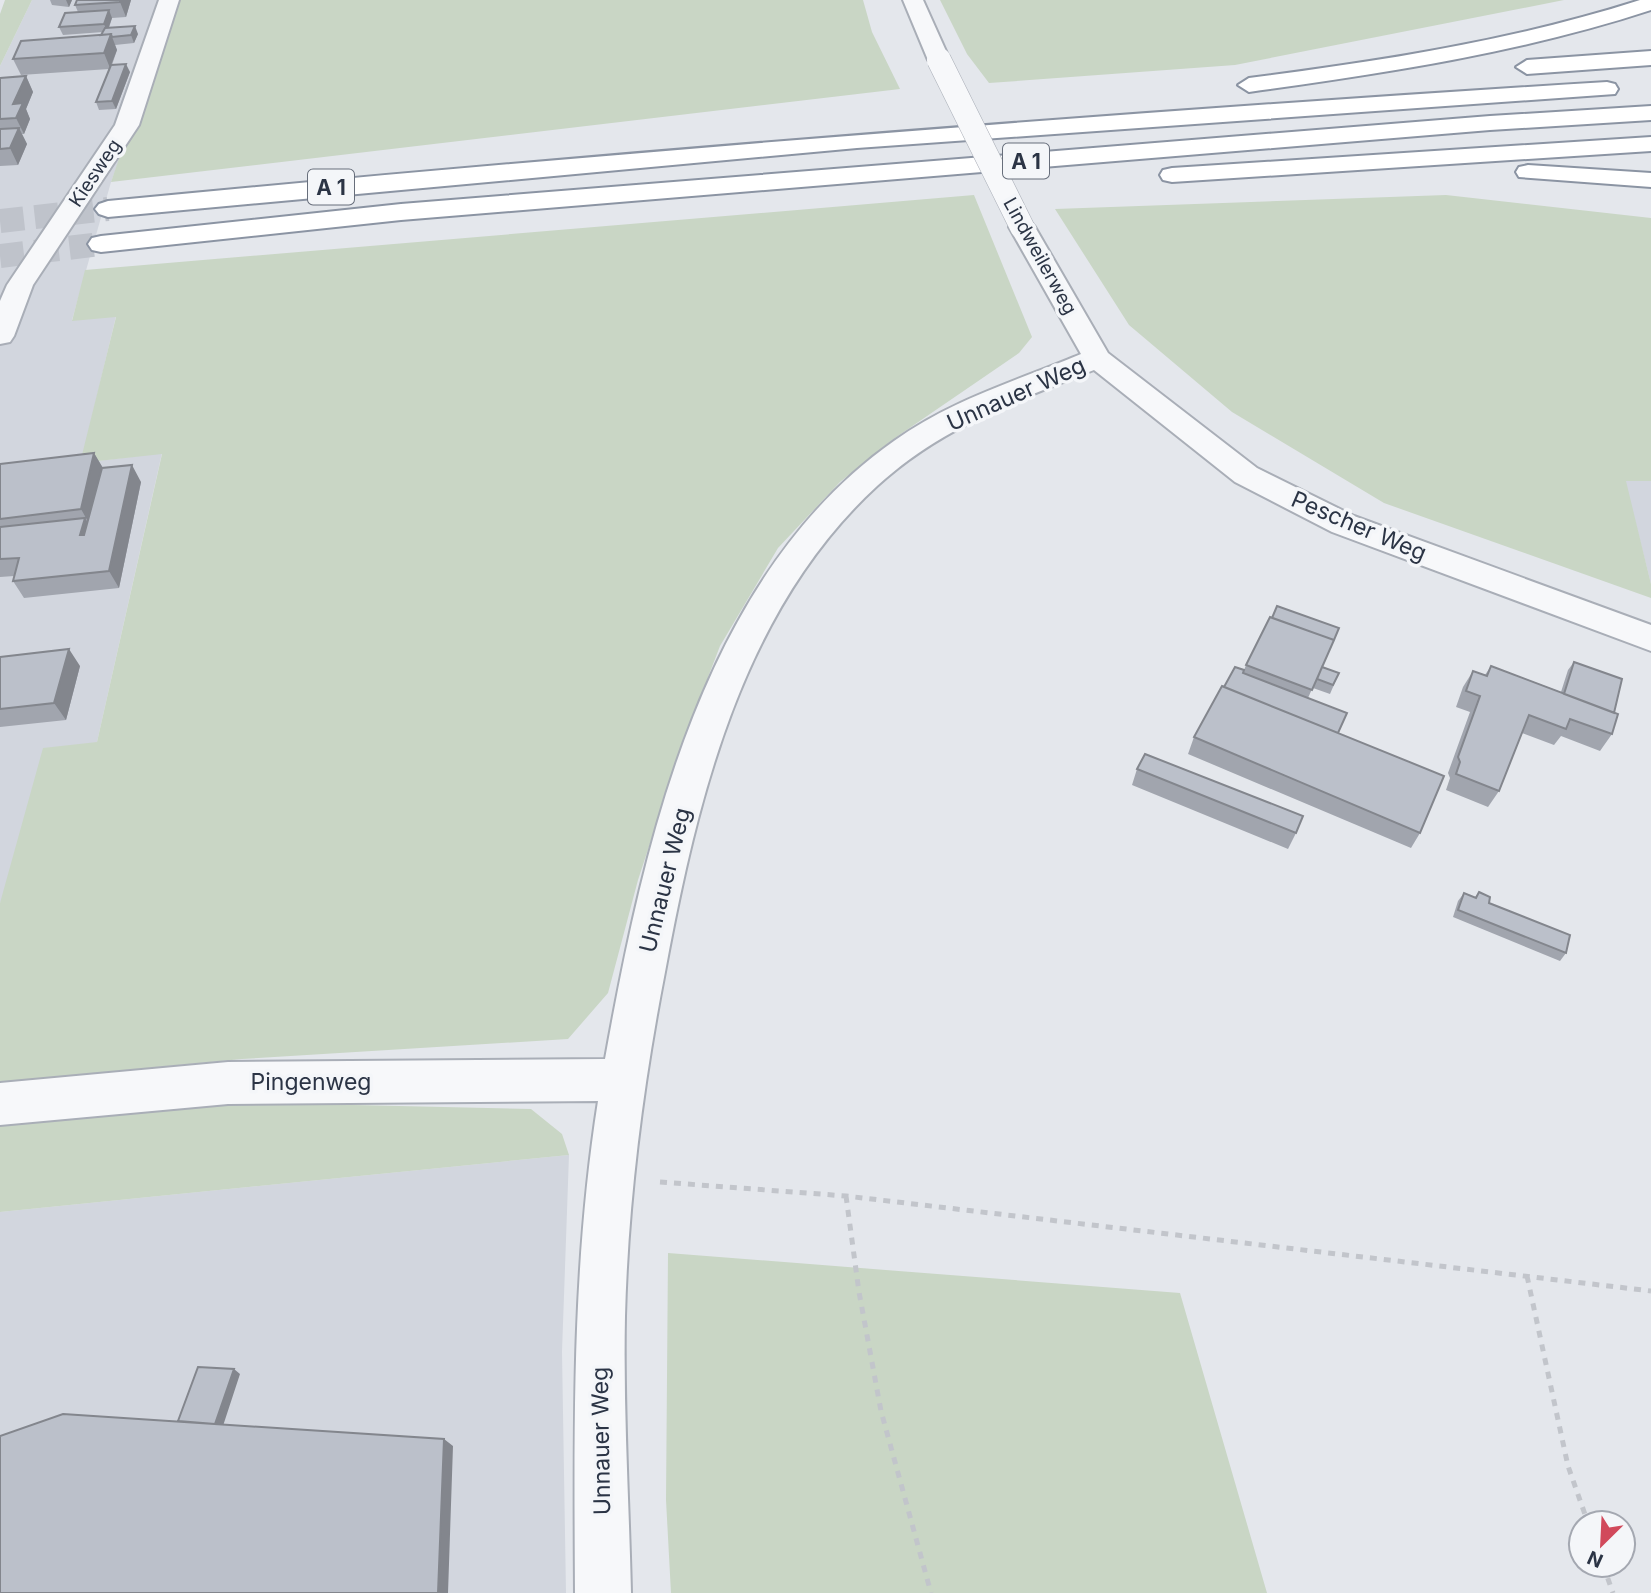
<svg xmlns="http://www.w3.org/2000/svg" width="1651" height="1593" font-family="Inter,sans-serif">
	<rect width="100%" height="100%" fill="#e4e7ec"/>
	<!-- built -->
	<path fill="#d2d6de" d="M32,0H160L131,128L111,182L72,320L116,316L81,463L162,453L97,742L0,903V66Z
		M1625,481H1651V584Z
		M569,1155L562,1352L566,1593H0V1212Z"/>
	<!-- green -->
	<path fill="#c9d6c5" d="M5,0H32L0,66V14Z
		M173,0H863L872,32L900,89L111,182Z
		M940,0H1564L1235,65L989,83L967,54Z
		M974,195L1032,337L1019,353L892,440L840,482L778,548L720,646L685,737L638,880L608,993L568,1039L242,1059L0,1082V903L43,748L97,742L162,454L80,463L116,317L72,321L85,270Z
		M1446,195L1651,218V481H1626L1651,584V598L1384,503L1232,412L1129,325L1055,209Z
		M223,1102L531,1109L562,1134L569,1155L0,1212V1123Z
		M668,1253L1180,1293L1267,1593H671L666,1500Z"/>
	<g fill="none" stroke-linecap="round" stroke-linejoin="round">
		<!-- highway-tunnel -->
		<path stroke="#bfc3cb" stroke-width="24" stroke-dasharray="24 11" stroke-linecap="butt" d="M0,221L108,209
			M0,256L101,244"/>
		<!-- minor casing -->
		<g stroke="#a9aeb7" stroke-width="4">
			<path id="minor" d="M159,0H179L139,125L33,285L14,336L10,342L0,344V301L7,285L115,125Z
				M903,0H923L950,60L947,65L939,67L928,60Z
				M1022,219L1031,222L1035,227L1108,353L1257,468L1354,516L1651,625V651L1332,532L1235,482L1094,370C1015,401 940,428 877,486C742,610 697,799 665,972C643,1085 628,1201 625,1316C623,1409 629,1501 631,1593H575C574,1426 572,1266 598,1101L228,1104L0,1125V1083L228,1062L605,1059C644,843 702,576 894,441C951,400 1016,381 1081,354L1009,227L1013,222Z"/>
		</g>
		<!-- highway casing -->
		<g stroke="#8b94a3" stroke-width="4">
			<path id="highway" d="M1640,0H1651V10C1520,53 1385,73 1249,92L1238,85L1249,78C1381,61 1512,41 1640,0Z
				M1651,51V65L1527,74L1516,67L1527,60Z
				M1607,82L1615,84L1618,89L1615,94L857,148L108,217L99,214L95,209L99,204L108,201C607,153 1107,113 1607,82Z
				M1651,106V120L1490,130L401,220L101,252L92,250L88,244L92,238L101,236L401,204L1490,116Z
				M1651,137V151L1172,182L1163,180L1160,175L1163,170L1172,168Z
				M1528,165L1651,173V187L1519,177L1516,172L1519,167Z"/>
		</g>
		<!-- path -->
		<path stroke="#c2c5cb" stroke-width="5" stroke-dasharray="7 7" stroke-linecap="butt" d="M660,1182L846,1196L1651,1291
			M846,1196L859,1292L881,1411L931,1593
			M1527,1276L1568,1466L1588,1523
			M1603,1565L1613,1593"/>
		<!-- minor -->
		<use href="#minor" fill="#f7f8fa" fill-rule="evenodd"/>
		<!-- highway -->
		<use href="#highway" fill="#fff" fill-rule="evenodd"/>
		<!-- minor-bridge casing -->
		<g stroke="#a9aeb7" stroke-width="25" stroke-linecap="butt">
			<path id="minor-bridge" d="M939,60L1022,227"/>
		</g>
		<!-- minor-bridge -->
		<use href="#minor-bridge" stroke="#f7f8fa" stroke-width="24"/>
	</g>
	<!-- wall -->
	<path fill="#a1a5ae" d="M50,0H72L69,7L52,5Z
		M77,0H131L126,17L112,18L109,28L138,34L134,43L115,45L117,50L112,65L130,72L116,109L99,110L96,102L109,69L21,75L13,59L101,35L103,32L63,35L59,27L78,12L75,5Z
		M26,76L33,92L26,109L30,119L24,134H22L27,144L18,165L0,166V78Z
		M94,453L103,468L141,482L119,588L24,598L13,581L14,576L0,577V464Z
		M1339,628L1308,698L1420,833L1411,848L1188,754L1194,737L1224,687L1243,673L1246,665Z
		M0,657L80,666L66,720L0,727Z
		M1574,662L1614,713L1612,734L1600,751L1561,736L1554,745L1522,733L1499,791L1488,807L1446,790L1450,778L1448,773L1470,712L1456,707L1463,687L1473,671L1485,675L1491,666L1561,692L1568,670Z
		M1322,667L1339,673L1330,694L1313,688Z
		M1137,769L1296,833L1288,849L1132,785Z
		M1479,892L1489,903L1566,953L1560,961L1453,917L1458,901L1464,893L1475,897Z"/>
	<!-- shaded-wall -->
	<path fill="#83868d" d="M66,0H72L69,7Z
		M120,0H131L126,17L120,2Z
		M109,10L112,18L107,32L104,24Z
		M135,26L138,34L134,43L131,35Z
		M111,34L117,50L110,68L104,53Z
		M126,64L130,72L116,109L112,101Z
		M26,76L33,92L26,109L30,119L24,134L16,118L13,104Z
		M19,128L27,144L18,165L10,148Z
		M94,453L104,470L91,527L81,509Z
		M132,465L141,482L119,588L109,571Z
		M85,518L96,535H80Z
		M69,649L80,666L66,720L54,703Z
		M234,1369L240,1374L221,1432L214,1428Z
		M444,1439L453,1446L448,1593H438Z"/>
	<!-- building -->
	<path fill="#bbc0ca" stroke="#83868d" stroke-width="2" d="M77,0H120V2L75,5Z
		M109,10L104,24L59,27L65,13Z
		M135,26L131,35L112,37L111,34L101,35L105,28Z
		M111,34L104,53L13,59L21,41Z
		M126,64L112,101L96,102L111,65Z
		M26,76L13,104L23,103L16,118L0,119V78Z
		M19,128L10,148L0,149V129Z
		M94,453L81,509L0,519V464Z
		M132,465L109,571L13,581L19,558L0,559V527L85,518L80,535H84L102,468Z
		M1277,606L1339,628L1334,640L1272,618Z
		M1270,617L1334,640L1312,690L1246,665Z
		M69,649L54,703L0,709V657Z
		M1574,662L1622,679L1614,713L1564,694Z
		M1491,666L1618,714L1612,734L1570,719L1566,729L1529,715L1499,791L1456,774L1460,762L1458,757L1480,696L1466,691L1473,671L1487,676Z
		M1235,667L1244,670L1243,673L1347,713L1338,733L1224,687Z
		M1322,667L1339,673L1333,685L1317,679Z
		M1222,686L1444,776L1420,833L1194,737Z
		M1145,754L1303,816L1296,833L1137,769Z
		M1479,892L1490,897L1489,903L1570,935L1566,953L1458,910L1464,893L1476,898Z
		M198,1367L234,1369L215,1424L178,1421Z
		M63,1414L444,1439L438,1593H0V1436Z"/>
	<g text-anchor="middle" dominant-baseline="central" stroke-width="7" stroke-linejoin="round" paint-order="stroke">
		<!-- far-street labels -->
		<g font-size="19" fill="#2b3445" stroke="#f4f6f9">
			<text transform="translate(95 173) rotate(-56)">Kiesweg</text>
			<text transform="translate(1040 256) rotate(61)">Lindweilerweg</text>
		</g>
		<!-- shield labels -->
		<g fill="#f4f6f9" stroke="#676e7b" stroke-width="2">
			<rect x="1003" y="143.5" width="46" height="35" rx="5"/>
			<rect x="308" y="169.5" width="46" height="35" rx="5"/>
		</g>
		<g font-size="21" font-weight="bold" fill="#2b3445">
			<text x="1026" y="161">A 1</text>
			<text x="331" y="187">A 1</text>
		</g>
		<!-- street labels -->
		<g font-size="23" fill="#2b3445" stroke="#f4f6f9">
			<text transform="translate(1016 394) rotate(-24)">Unnauer Weg</text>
			<text transform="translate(1359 526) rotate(23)">Pescher Weg</text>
			<text transform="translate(665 880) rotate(-76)">Unnauer Weg</text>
			<text x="311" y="1082">Pingenweg</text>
			<text transform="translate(601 1441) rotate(-91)">Unnauer Weg</text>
		</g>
	</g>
	<!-- north arrow -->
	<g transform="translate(1602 1544) rotate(204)"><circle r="33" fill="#f4f6f9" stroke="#a4a8b1" stroke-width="2"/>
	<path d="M0-5L12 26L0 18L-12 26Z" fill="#d1495b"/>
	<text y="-10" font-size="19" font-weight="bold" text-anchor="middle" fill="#2b3445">N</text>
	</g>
</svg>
